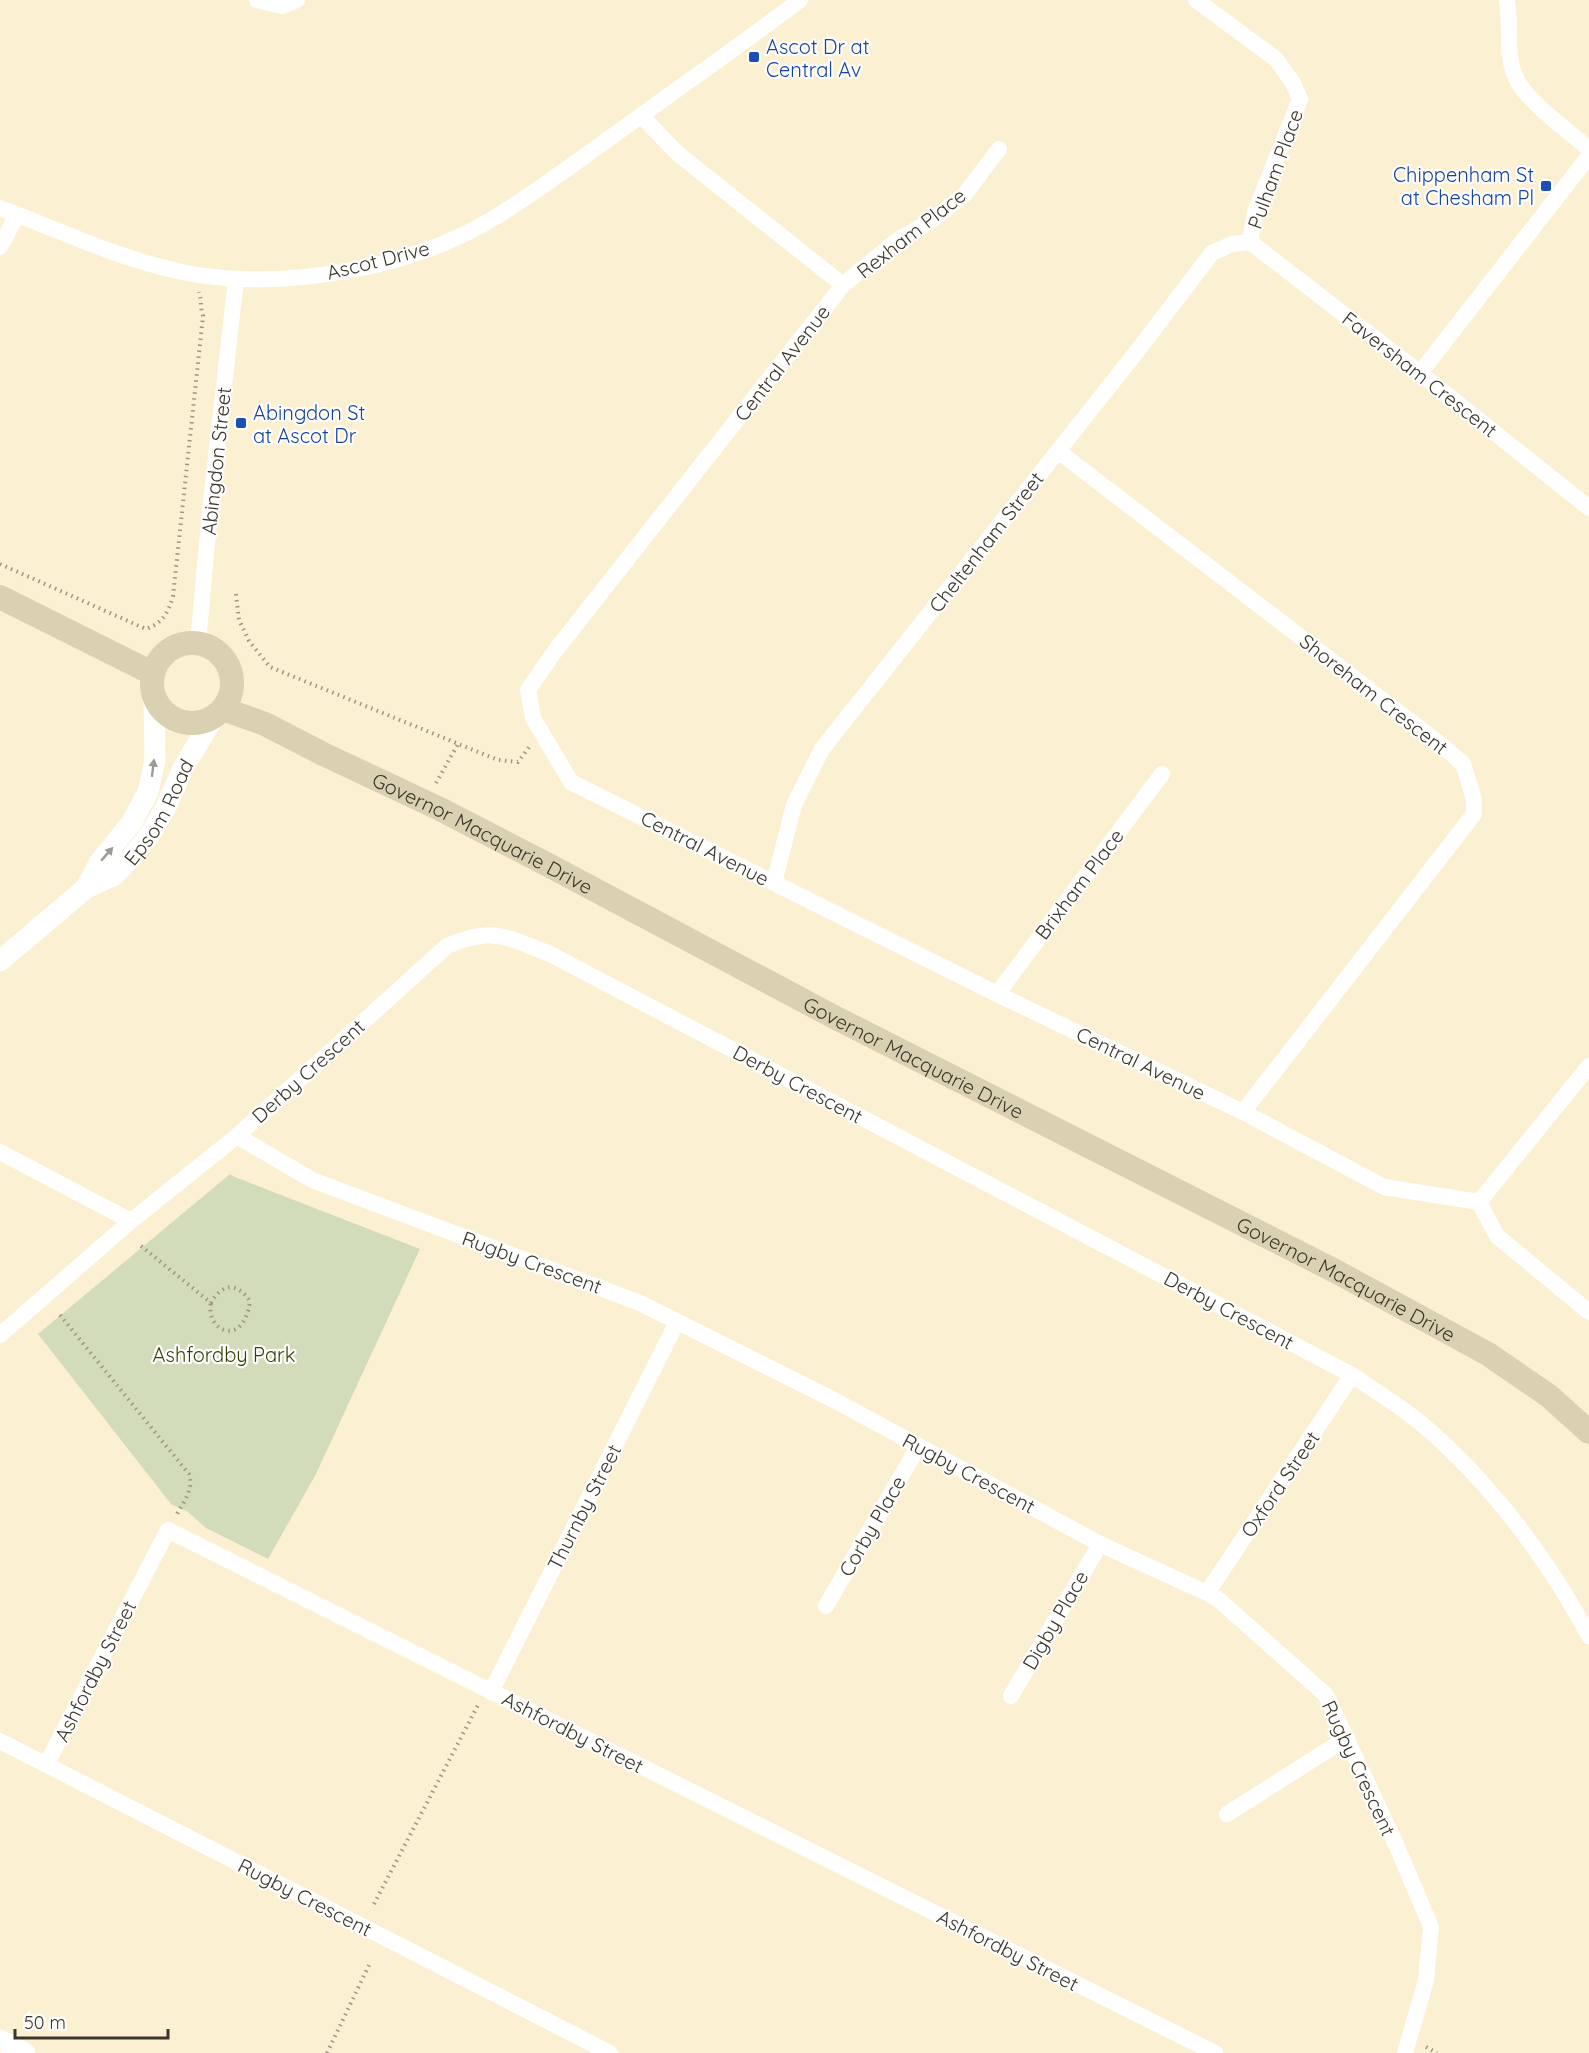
<svg xmlns="http://www.w3.org/2000/svg" width="1589" height="2053" font-family="Quicksand,sans-serif">
	<rect width="100%" height="100%" fill="#fcf0d2"/>
	<!-- green -->
	<path fill="#d3dcba" d="M230,1174L235,1177L420,1249L316,1474L268,1559L206,1528L188,1512L171,1504L38,1334Z"/>
	<g fill="none" stroke-linecap="round" stroke-linejoin="round">
		<!-- path -->
		<path stroke="#9e9681" stroke-width="4" stroke-dasharray="1.5 4.5" stroke-linecap="butt" d="M0,564L146,629C163,623 168,613 173,596L203,316C200,307 202,302 199,292
			M236,594L239,620L249,641L270,667L498,760L518,762L530,746
			M436,783L458,744
			M141,1246L211,1303C222,1283 237,1282 250,1301C244,1349 205,1331 211,1303
			M60,1315L189,1474C194,1489 184,1501 177,1514
			M374,1904L478,1705
			M1426,2047L1437,2053
			M327,2053L371,1961"/>
		<!-- minor -->
		<path stroke="#fff" stroke-width="16" d="M257,0L282,6L297,0
			M1196,0L1276,59L1293,83L1300,99L1255,212L1250,242
			M1507,0C1511,25 1505,55 1516,78C1526,101 1569,131 1589,149
			M641,115L677,153L843,285
			M999,149L965,194L932,220L895,242L843,285L555,651L528,690L533,718L571,782L997,994L1243,1112L1384,1187L1479,1202
			M0,208C64,232 126,262 192,274C287,290 412,268 494,218C540,190 584,156 628,125C685,83 744,43 800,0
			M1250,242L1420,373L1589,508
			M0,247L17,215
			M1420,373L1589,156
			M1058,451L1444,747L1463,764L1474,799V814L1243,1112
			M198,643L210,510L236,279
			M774,883L794,805L822,749L1138,350L1212,253L1232,244L1250,242
			M997,994L1162,774
			M237,1136L312,1180L640,1303L832,1399L1100,1544L1207,1593L1219,1600L1326,1695L1398,1849L1431,1927L1426,1980L1405,2053
			M0,1152L131,1221
			M1479,1202L1589,1066
			M1479,1202L1497,1236L1589,1312
			M0,1335L131,1221L237,1136L447,946C493,926 506,937 550,954L1352,1375C1376,1392 1402,1407 1423,1425C1490,1482 1548,1559 1589,1636
			M1207,1593L1352,1375
			M826,1606L918,1447
			M491,1692L677,1322
			M1011,1696L1100,1544
			M0,1741L610,2053
			M46,1765L168,1530L1215,2053
			M1227,1814L1347,1738"/>
		<!-- tertiary -->
		<g stroke="#fff" stroke-width="21">
			<path d="M86,888L99,863L132,822L148,792L155,760L154,697"/>
			<path id="s1" d="M0,961L86,888L113,876L131,858L151,833L166,807L183,768L214,717"/>
			<path d="M0,2040L25,2053"/>
		</g>
		<!-- secondary -->
		<g stroke="#dad1b2" stroke-width="24">
			<path d="M0,597L152,673"/>
			<circle cx="192" cy="683" r="40"/>
			<path id="s2" d="M223,709L265,724L323,754L440,809L552,867L836,1018L1337,1272L1488,1354L1549,1396L1589,1432"/>
		</g>
	</g>
	<!-- one-way arrows -->
	<defs><path id="oneway-solid" d="M-6-.8H1V-3.2L6.5 0L1 3.2V.8H-6Z" transform="scale(1.5)"/></defs>
	<g fill="#9c9a94">
		<use href="#oneway-solid" transform="translate(153 768) rotate(-83)"/>
		<use href="#oneway-solid" transform="translate(107 854) rotate(-49)"/>
	</g>
	<!-- markers -->
	<g fill="#1a4fb4" stroke="#fefefe" stroke-width="2">
		<rect x="748" y="51" width="12" height="12" rx="3"/>
		<rect x="1540" y="180" width="12" height="12" rx="3"/>
		<rect x="235" y="417" width="12" height="12" rx="3"/>
	</g>
	<g text-anchor="middle" dominant-baseline="central" stroke-width="4.5" stroke-linejoin="round" paint-order="stroke">
		<!-- transit labels -->
		<g font-size="20" fill="#164399" stroke="#fefefe" text-anchor="start">
			<text x="766" y="46">Ascot Dr at<tspan x="766" dy="23">Central Av</tspan></text>
			<text x="1534" y="174" text-anchor="end">Chippenham St<tspan x="1534" dy="23">at Chesham Pl</tspan></text>
			<text x="253" y="412">Abingdon St<tspan x="253" dy="23">at Ascot Dr</tspan></text>
		</g>
		<!-- street labels -->
		<g font-size="20" fill="#3a362a" stroke="#fefefe">
			<text transform="translate(1275 169) rotate(-70)">Pulham Place</text>
			<text transform="translate(911 233) rotate(-38)">Rexham Place</text>
			<text transform="translate(378 260) rotate(-14)">Ascot Drive</text>
			<text transform="translate(782 363) rotate(-52)">Central Avenue</text>
			<text transform="translate(1420 374) rotate(38)">Faversham Crescent</text>
			<text transform="translate(216 461) rotate(-84)">Abingdon Street</text>
			<text transform="translate(986 542) rotate(-52)">Cheltenham Street</text>
			<text transform="translate(1374 694) rotate(38)">Shoreham Crescent</text>
			<text stroke="none"><textPath href="#s1" startOffset="222">Epsom Road</textPath></text>
			<text stroke="none"><textPath href="#s2" startOffset="288">Governor Macquarie Drive</textPath></text>
			<text transform="translate(705 848) rotate(27)">Central Avenue</text>
			<text transform="translate(1079 884) rotate(-53)">Brixham Place</text>
			<text stroke="none"><textPath href="#s2" startOffset="774">Governor Macquarie Drive</textPath></text>
			<text transform="translate(1141 1063) rotate(26)">Central Avenue</text>
			<text transform="translate(308 1071) rotate(-42)">Derby Crescent</text>
			<text transform="translate(798 1084) rotate(28)">Derby Crescent</text>
			<text transform="translate(532 1262) rotate(20)">Rugby Crescent</text>
			<text stroke="none"><textPath href="#s2" startOffset="1260">Governor Macquarie Drive</textPath></text>
			<text transform="translate(1229 1310) rotate(28)">Derby Crescent</text>
			<text transform="translate(969 1473) rotate(28)">Rugby Crescent</text>
			<text transform="translate(1280 1484) rotate(-56)">Oxford Street</text>
			<text transform="translate(584 1507) rotate(-63)">Thurnby Street</text>
			<text transform="translate(872 1526) rotate(-60)">Corby Place</text>
			<text transform="translate(1055 1620) rotate(-60)">Digby Place</text>
			<text transform="translate(95 1671) rotate(-63)">Ashfordby Street</text>
			<text transform="translate(573 1732) rotate(27)">Ashfordby Street</text>
			<text transform="translate(1359 1768) rotate(65)">Rugby Crescent</text>
			<text transform="translate(305 1897) rotate(27)">Rugby Crescent</text>
			<text transform="translate(1008 1950) rotate(27)">Ashfordby Street</text>
		</g>
		<!-- park labels -->
		<g font-size="20" fill="#364100" stroke="#fefefe">
			<text x="224" y="1354">Ashfordby Park</text>
		</g>
	</g>
	<!-- scale -->
	<path d="M15 2029v9h153v-9" fill="none" stroke="#3a362a" stroke-width="3"/>
	<text x="24" y="2029" font-size="18" fill="#3a362a" stroke="#fefefe" stroke-width="4.5" paint-order="stroke">50 m</text>
</svg>
